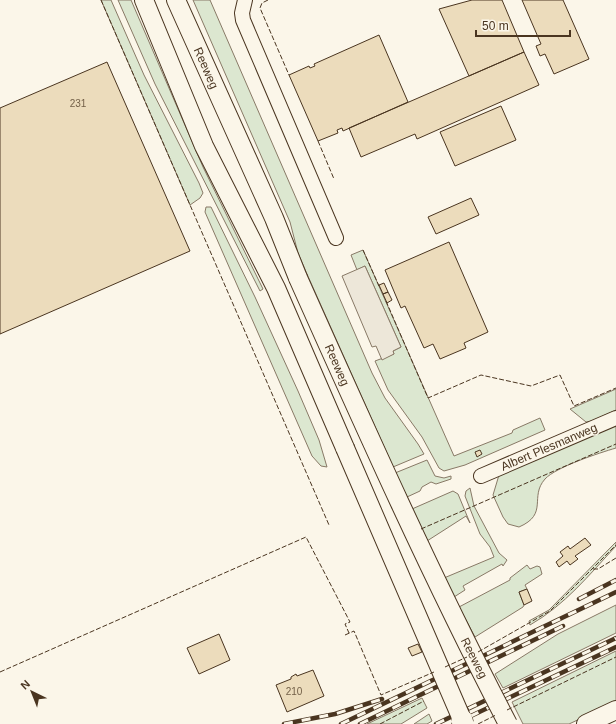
<svg xmlns="http://www.w3.org/2000/svg" width="616" height="724" font-family="Arial,sans-serif">
	<rect width="100%" height="100%" fill="#fbf6e9"/>
	<!-- green -->
	<path fill="#dce7d0" stroke="#887966" d="M101,0H111L144,75L199,183L203,193L200,198L190,205Z
		M118,0H131L203,167L263,289L260,291L155,84Z
		M193,0H210L372,373L385,398L418,444L424,454L393,467L307,274L298,253L290,222Z
		M206,207H211L255,297L298,391L319,440L327,467L321,466L312,456L205,212Z
		M363,250L454,456L512,433L513,430L540,418L545,430L465,465L444,471L439,468L422,437L388,390L375,361L394,354L393,351L401,347L365,266L357,270L351,255Z
		M616,389V410L592,421L586,422L570,409Z
		M616,425V448C599,453 556,467 545,479C529,497 549,514 519,527L508,524L503,517L493,495L499,475Z
		M427,460L435,476L444,478L451,476V479L436,484L431,482L422,487L420,491L407,497L395,473Z
		M470,488L474,506L499,553L507,560L503,566L502,564L463,586L465,590L454,597L444,578L494,557L490,547L480,534L465,496L466,491Z
		M453,491L458,494L470,523L466,516L427,541L412,509Z
		M616,542V546C589,575 565,605 530,625L529,621L549,610Z
		M527,565L530,569L537,566L540,567L542,574L525,585L527,589L519,592L524,605L523,607L475,637L459,607L510,580V578Z
		M616,605V633L503,688L495,674L558,634Z
		M616,651V702L569,724H523L512,702Z
		M422,698L427,708L401,724H367Z
		M429,714L432,721L427,724H414Z"/>
	<!-- parking -->
	<path fill="#ede7d9" stroke="#887966" d="M365,266L401,347L393,351L394,354L382,360L376,346L372,347L342,276Z"/>
	<!-- building -->
	<path fill="#ecdcbc" stroke="#4a3520" d="M472,0H502L524,52L469,76L439,9Z
		M522,0H563L589,59L554,74L545,54L540,56L536,46L541,44Z
		M379,35L408,102L343,131L342,128L337,130L338,133L318,141L289,75L309,66L310,68L315,66L314,64Z
		M524,52L539,85L417,139L415,134L361,157L349,128Z
		M107,62L190,251L0,334V108Z
		M501,106L516,140L455,166L440,132Z
		M471,198L479,215L436,234L428,217Z
		M449,242L488,332L464,343L466,348L440,359L433,344L424,348L405,306L401,308L385,270Z
		M384,283L388,292L383,294L379,285Z
		M388,292L392,300L387,303L383,294Z
		M480,450L482,454L477,457L475,452Z
		M585,538L591,545L575,556L578,559L570,565L567,561L559,567L556,562L563,556L560,552L568,546L570,549Z
		M527,589L532,601L524,605L519,592Z
		M219,634L230,660L199,674L187,648Z
		M418,644L422,652L412,656L408,648Z
		M313,670L324,696L287,712L276,685L291,679V677L296,674L297,676Z"/>
	<g fill="none" stroke-linecap="round" stroke-linejoin="round">
		<!-- minor casing -->
		<g stroke="#4a3520" stroke-width="16">
			<path id="minor" d="M245,0L242,13L243,20L336,238
				M481,476L616,418"/>
		</g>
		<!-- major casing -->
		<g stroke="#4a3520" stroke-width="20">
			<path id="major" d="M144,0L204,146L276,288L345,448
				M176,0L274,218L298,278
				M586,724L616,710"/>
		</g>
		<!-- minor -->
		<use href="#minor" stroke="#fbf6e9" stroke-width="14"/>
		<!-- major -->
		<use href="#major" stroke="#fbf6e9" stroke-width="18"/>
		<!-- rail casing -->
		<g stroke="#4a3520" stroke-width="4.5">
			<path id="rail" d="M579,599L616,580
				M284,724L335,714L382,699
				M341,724L616,592
				M360,724L563,626
				M436,724L616,638
				M454,724L616,647"/>
		</g>
		<!-- rail -->
		<use href="#rail" stroke="#fbf6e9" stroke-width="3" stroke-dasharray="9" stroke-linecap="butt"/>
		<!-- major-bridge casing -->
		<g stroke="#4a3520" stroke-width="20" stroke-linecap="butt">
			<path id="major-bridge" d="M298,278C365,428 432,578 508,724
				M345,448L464,724"/>
		</g>
		<!-- highway-bridge casing -->
		<g stroke="#4a3520" stroke-width="22" stroke-linecap="butt">
			<path id="highway-bridge" d="M462,720L463,724"/>
		</g>
		<!-- major-bridge -->
		<use href="#major-bridge" stroke="#fbf6e9" stroke-width="18"/>
		<!-- highway-bridge -->
		<use href="#highway-bridge" stroke="#fbf6e9" stroke-width="21"/>
		<!-- fence -->
		<path stroke="#4a3520" stroke-width="1" stroke-dasharray="5 2" stroke-linecap="butt" d="M101,0L329,525
			M268,0L262,3L260,8L289,75
			M318,141L334,179
			M363,250L379,286
			M386,301L428,398L481,375L531,386L560,375L574,406L616,388
			M421,529L616,444
			M593,569H598L616,558
			M345,635L354,631L381,695L434,672
			M478,652L550,611L616,545
			M445,667L467,657
			M0,672L306,537L350,622L345,624L349,633
			M507,710L616,657
			M380,724L424,701
			M478,724L496,715"/>
	</g>
	<g text-anchor="middle" dominant-baseline="central" stroke-width="3" stroke-linejoin="round" paint-order="stroke">
		<!-- number labels -->
		<g font-size="10" fill="#725f47">
			<text x="78" y="103">231</text>
			<text x="294" y="691">210</text>
		</g>
		<!-- street labels -->
		<g font-size="12" fill="#4a3520" stroke="#fbf6e9">
			<text transform="translate(206 68) rotate(66)">Reeweg</text>
			<text transform="translate(337 365) rotate(66)">Reeweg</text>
			<text transform="translate(549 447) rotate(-23)">Albert Plesmanweg</text>
			<text transform="translate(474 658) rotate(63)">Reeweg</text>
		</g>
	</g>
	<!-- north arrow -->
	<g transform="translate(32 692) rotate(317)" stroke="#fbf6e9" stroke-width="3" paint-order="stroke">
	<path d="M0-3L7 15L0 10L-7 15Z" fill="#4a3520"/>
	<text y="-6" font-size="11" font-weight="bold" text-anchor="middle" fill="#4a3520">N</text>
	</g>
	<!-- scale -->
	<path d="M476 30v6h94v-6" fill="none" stroke="#4a3520" stroke-width="2"/>
	<text x="482" y="30" font-size="12" fill="#4a3520" stroke="#fbf6e9" stroke-width="3" paint-order="stroke">50 m</text>
</svg>
